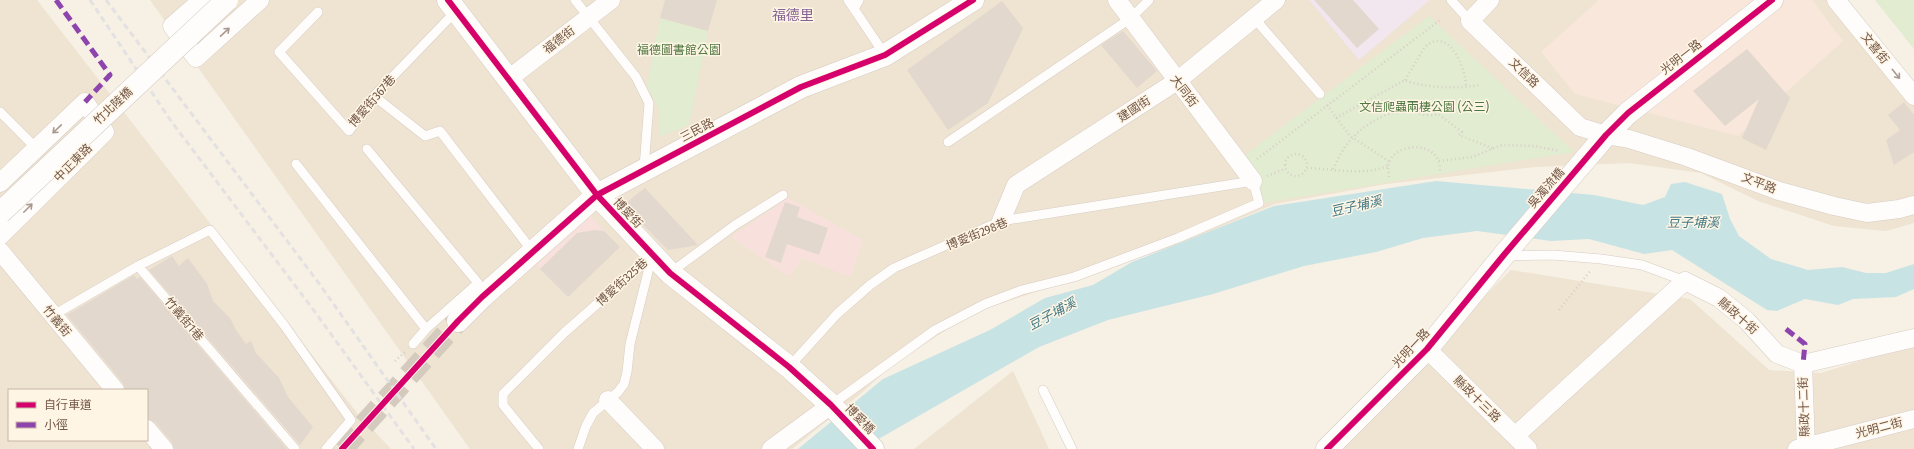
<svg xmlns="http://www.w3.org/2000/svg" width="1914" height="449" font-family="'Fira Sans Condensed','Noto Sans TC',sans-serif">
	<rect width="100%" height="100%" fill="#f6f0e5"/>
	<!-- residential -->
	<path fill="#efe3d2" fill-rule="evenodd" d="M0,0H37L357,413L391,449H0ZM9,390H147V440H9Z
		M150,0H1844L1914,88V223L1886,231L1834,226L1758,201L1701,173L1629,163L1535,167L1386,184L1275,204L1182,243L970,314L889,368L858,396L792,449H470Z
		M1511,270L1690,299L1769,370L1821,373L1914,344V449H1331Z
		M1013,371L1049,449H914Z"/>
	<!-- commercial -->
	<path fill="#f9e7db" d="M1599,0H1812L1843,41L1738,136L1575,94L1541,52Z"/>
	<!-- education -->
	<path fill="#f2e6ef" d="M1309,0H1430L1359,60Z"/>
	<!-- medical -->
	<path fill="#f8e0dd" d="M788,198L863,240L850,277L802,258L790,277L731,237Z
		M589,215L620,247L568,297L536,265Z"/>
	<!-- green -->
	<path fill="#e1ecd0" d="M1875,0H1914V49Z
		M1429,16L1574,152L1262,203L1245,155Z
		M660,18L708,31L689,125L659,137L660,110L647,86Z"/>
	<!-- water -->
	<path fill="#c8e3e4" d="M1436,181L1594,195L1643,205L1665,197L1671,184L1685,182L1722,194L1730,219L1739,236L1771,259L1808,270L1842,267L1866,273H1886L1914,264V289L1896,297L1853,299L1838,305L1805,299L1777,311L1767,310L1672,250L1644,254L1589,239L1551,241L1477,231L1423,238L1376,252L1304,266L1213,294L1108,320L1039,347L861,449H798L883,379L990,330L1045,298L1093,285L1132,262L1274,206Z"/>
	<!-- building -->
	<path fill="#e2d8cd" d="M665,0H717L708,31L660,18Z
		M1314,0H1353L1379,29L1357,48Z
		M1002,1L1023,28L988,103L948,130L907,70Z
		M1123,31L1157,71L1137,88L1101,45Z
		M1747,49L1790,98L1766,150L1742,138L1759,99L1725,126L1693,91Z
		M1904,102L1914,115V152L1894,165L1886,140L1900,130L1888,115Z
		M645,188L698,245L668,250L623,205Z
		M785,202L800,207L797,217L828,228L819,255L787,244L781,263L765,257Z
		M595,230L604,231L620,247L568,297L540,269L577,233Z
		M172,256L179,266L188,258L207,284L213,301L230,318L236,330L246,344L251,341L256,353L279,378L288,397L313,427L300,445L149,270Z
		M134,275L137,279L140,277L287,449H174L172,442L155,422L147,419V390H125L123,383L67,315Z"/>
	<g fill="none" stroke-linecap="round" stroke-linejoin="round">
		<!-- secondary-tunnel -->
		<path stroke="#d5cabe" stroke-width="22" stroke-dasharray="22 11" stroke-linecap="butt" d="M342,449L458,321"/>
		<!-- lane casing -->
		<g stroke="#d7cdc4" stroke-width="10">
			<path id="lane" d="M575,0L636,77L649,103L644,168
				M848,0L885,55
				M1451,0L1470,21
				M854,9L859,0
				M318,12L279,52L349,131L374,96L456,11
				M1254,18L1320,94
				M374,96L425,136L440,131L533,252
				M0,112L36,148
				M948,142L1131,18L1149,0
				M367,149L478,283L482,296
				M296,164L426,329
				M1506,256L1553,255L1601,259L1642,265L1685,281
				M138,266L210,230L284,325L351,420L326,449
				M670,273L735,225L783,195
				M52,316L138,266L295,449
				M413,344L426,329L478,283
				M789,367L837,314L870,285L894,268L1001,221L1253,181L1259,203L1178,238L1074,277L1022,290L985,304L935,330L831,405
				M1043,390L1072,449
				M539,449L503,405V394L565,332L653,255
				M578,449L586,426L593,413L618,392L624,384L627,372L630,344L652,256"/>
		</g>
		<!-- street casing -->
		<g stroke="#d7cdc4" stroke-width="19">
			<path id="street" d="M202,0L172,26L196,58L260,0
				M1117,0L1253,181
				M1490,0L1470,21L1580,127L1606,135L1629,139L1687,157L1779,191L1834,206L1867,213L1899,209L1914,205
				M1836,0L1914,96
				M507,80L611,0
				M0,183L85,102L105,132L0,236
				M1001,221L1016,185L1177,81L1276,0
				M0,251L115,390
				M1427,349L1528,449
				M1803,364L1806,449
				M608,400L655,449
				M147,429L164,449
				M1515,436L1685,281L1719,298L1747,321L1777,354L1803,364L1914,338
				M771,449L831,405
				M1797,449L1914,419"/>
		</g>
		<!-- secondary casing -->
		<g stroke="#d6ccc2" stroke-width="23">
			<path id="secondary" d="M448,0L597,195L653,255L670,273L789,367L831,405L873,449
				M458,321L482,297L597,195L801,87L885,55L973,0
				M1327,449L1427,349L1503,256L1606,135L1628,113L1772,0"/>
		</g>
		<!-- path -->
		<path stroke="#d7cfc8" stroke-width="2.5" stroke-dasharray="1 3" stroke-linecap="butt" d="M1405,80L1425,47C1449,25 1466,69 1466,87
			M1327,105L1350,136L1390,162
			M1336,118L1405,80C1421,88 1461,89 1479,85
			M1285 165a11 11 0 1 1 22 0a11 11 0 1 1-22 0Z
			M1257,159L1440,20
			M1439,161L1472,157L1502,145L1535,146L1559,151
			M1307,168C1334,169 1362,176 1388,166
			M1333,169C1337,162 1340,154 1345,147C1357,129 1385,110 1408,111C1421,112 1423,118 1438,114L1462,132L1459,135L1494,149
			M1267,176L1285,169
			M1389,177C1389,174 1388,170 1388,167C1390,142 1441,138 1440,171
			M1559,310L1591,270
			M395,361L405,352"/>
		<!-- lane -->
		<use href="#lane" stroke="#fefdfb" stroke-width="9"/>
		<!-- street -->
		<use href="#street" stroke="#fefdfb" stroke-width="18"/>
		<!-- secondary -->
		<use href="#secondary" stroke="#fefdfb" stroke-width="22"/>
		<!-- rail -->
		<path stroke="#e3e1e2" stroke-width="3" stroke-dasharray="6 4" stroke-linecap="butt" d="M90,0L171,121L315,312L414,449
			M106,0L318,282L436,449"/>
		<!-- secondary-bridge casing -->
		<g stroke="#d6ccc2" stroke-width="23" stroke-linecap="butt">
			<path id="secondary-bridge" d="M0,213L227,0"/>
		</g>
		<!-- secondary-bridge -->
		<use href="#secondary-bridge" stroke="#fefdfb" stroke-width="22"/>
		<!-- quiet -->
		<path stroke="#8e44ad" stroke-width="5" stroke-dasharray="10 5" stroke-linecap="butt" d="M56,0L110,75L85,102
			M1786,329L1805,344L1803,364"/>
		<!-- cycleway casing -->
		<g stroke="#fff5e5" stroke-width="8">
			<path id="cycleway" d="M448,0L597,195L653,255L670,273L789,367L831,405L873,449
				M342,449L458,321L482,297L597,195L801,87L885,55L973,0
				M1327,449L1427,349L1503,256L1606,135L1628,113L1772,0"/>
		</g>
		<!-- cycleway -->
		<use href="#cycleway" stroke="#d6006c" stroke-width="6"/>
	</g>
	<!-- one-way arrows -->
	<defs><path id="oneway-shaft" d="M-6 0H5M1.5-3L5.5 0L1.5 3" fill="none" stroke-width="1.6" stroke-linecap="round" stroke-linejoin="round"/></defs>
	<g stroke="#aa9990">
		<use href="#oneway-shaft" transform="translate(225 32) rotate(-43)"/>
		<use href="#oneway-shaft" transform="translate(1896 74) rotate(51)"/>
		<use href="#oneway-shaft" transform="translate(57 129) rotate(136)"/>
		<use href="#oneway-shaft" transform="translate(28 208) rotate(-45)"/>
	</g>
	<g text-anchor="middle" dominant-baseline="central" stroke-width="3" stroke-linejoin="round" paint-order="stroke">
		<!-- street labels -->
		<g font-size="12" fill="#725748" stroke="#fff5e5">
			<text transform="translate(559 40) rotate(-38)">福德街</text>
			<text transform="translate(1875 48) rotate(51)">文喜街</text>
			<text transform="translate(1681 57) rotate(-38)">光明一路</text>
			<text transform="translate(1524 73) rotate(44)">文信路</text>
			<text transform="translate(1184 91) rotate(53)">大同街</text>
			<text transform="translate(372 101) rotate(-49)">博愛街367巷</text>
			<text transform="translate(113 106) rotate(-43)">竹北陸橋</text>
			<text transform="translate(1134 109) rotate(-33)">建國街</text>
			<text transform="translate(697 130) rotate(-28)">三民路</text>
			<text transform="translate(73 163) rotate(-45)">中正東路</text>
			<text transform="translate(1759 183) rotate(21)">文平路</text>
			<text transform="translate(1546 188) rotate(-49)">吳濁流橋</text>
			<text transform="translate(628 213) rotate(47)">博愛街</text>
			<text transform="translate(977 234) rotate(-22)">博愛街298巷</text>
			<text transform="translate(622 282) rotate(-42)">博愛街325巷</text>
			<text transform="translate(1738 316) rotate(41)">縣政十街</text>
			<text transform="translate(184 319) rotate(50)">竹義街1巷</text>
			<text transform="translate(57 321) rotate(50)">竹義街</text>
			<text transform="translate(1411 348) rotate(-47)">光明一路</text>
			<text transform="translate(1477 399) rotate(44)">縣政十三路</text>
			<text transform="translate(1804 407) rotate(-92)">縣政十二街</text>
			<text transform="translate(860 419) rotate(46)">博愛橋</text>
			<text transform="translate(1879 428) rotate(-15)">光明二街</text>
		</g>
		<!-- park labels -->
		<g font-size="12" fill="#4f7840" stroke="#fff5e5">
			<text x="679" y="50">福德圖書館公園</text>
			<text x="1424" y="107">文信爬蟲兩棲公園 (公三)</text>
		</g>
		<!-- water labels -->
		<g font-size="13" font-style="italic" fill="#417985" stroke="#fff5e5">
			<text transform="translate(1356 206) rotate(-13)">豆子埔溪</text>
			<text x="1693" y="222">豆子埔溪</text>
			<text transform="translate(1052 314) rotate(-28)">豆子埔溪</text>
		</g>
		<!-- quarter labels -->
		<g font-size="14" fill="#856395" stroke="#fff5e5">
			<text x="793" y="15">福德里</text>
		</g>
	</g>
	<!-- legend -->
	<rect x="8" y="389" width="140" height="52" fill="#fff5e5" stroke="#c7b6a6"/>
	<rect x="16" y="402" width="20" height="6" fill="#d6006c" stroke="#c7b6a6"/>
	<text x="44" y="409" font-size="12" fill="#725748">自行車道</text>
	<rect x="16" y="422" width="20" height="6" fill="#8e44ad" stroke="#c7b6a6"/>
	<text x="44" y="429" font-size="12" fill="#725748">小徑</text>
</svg>
